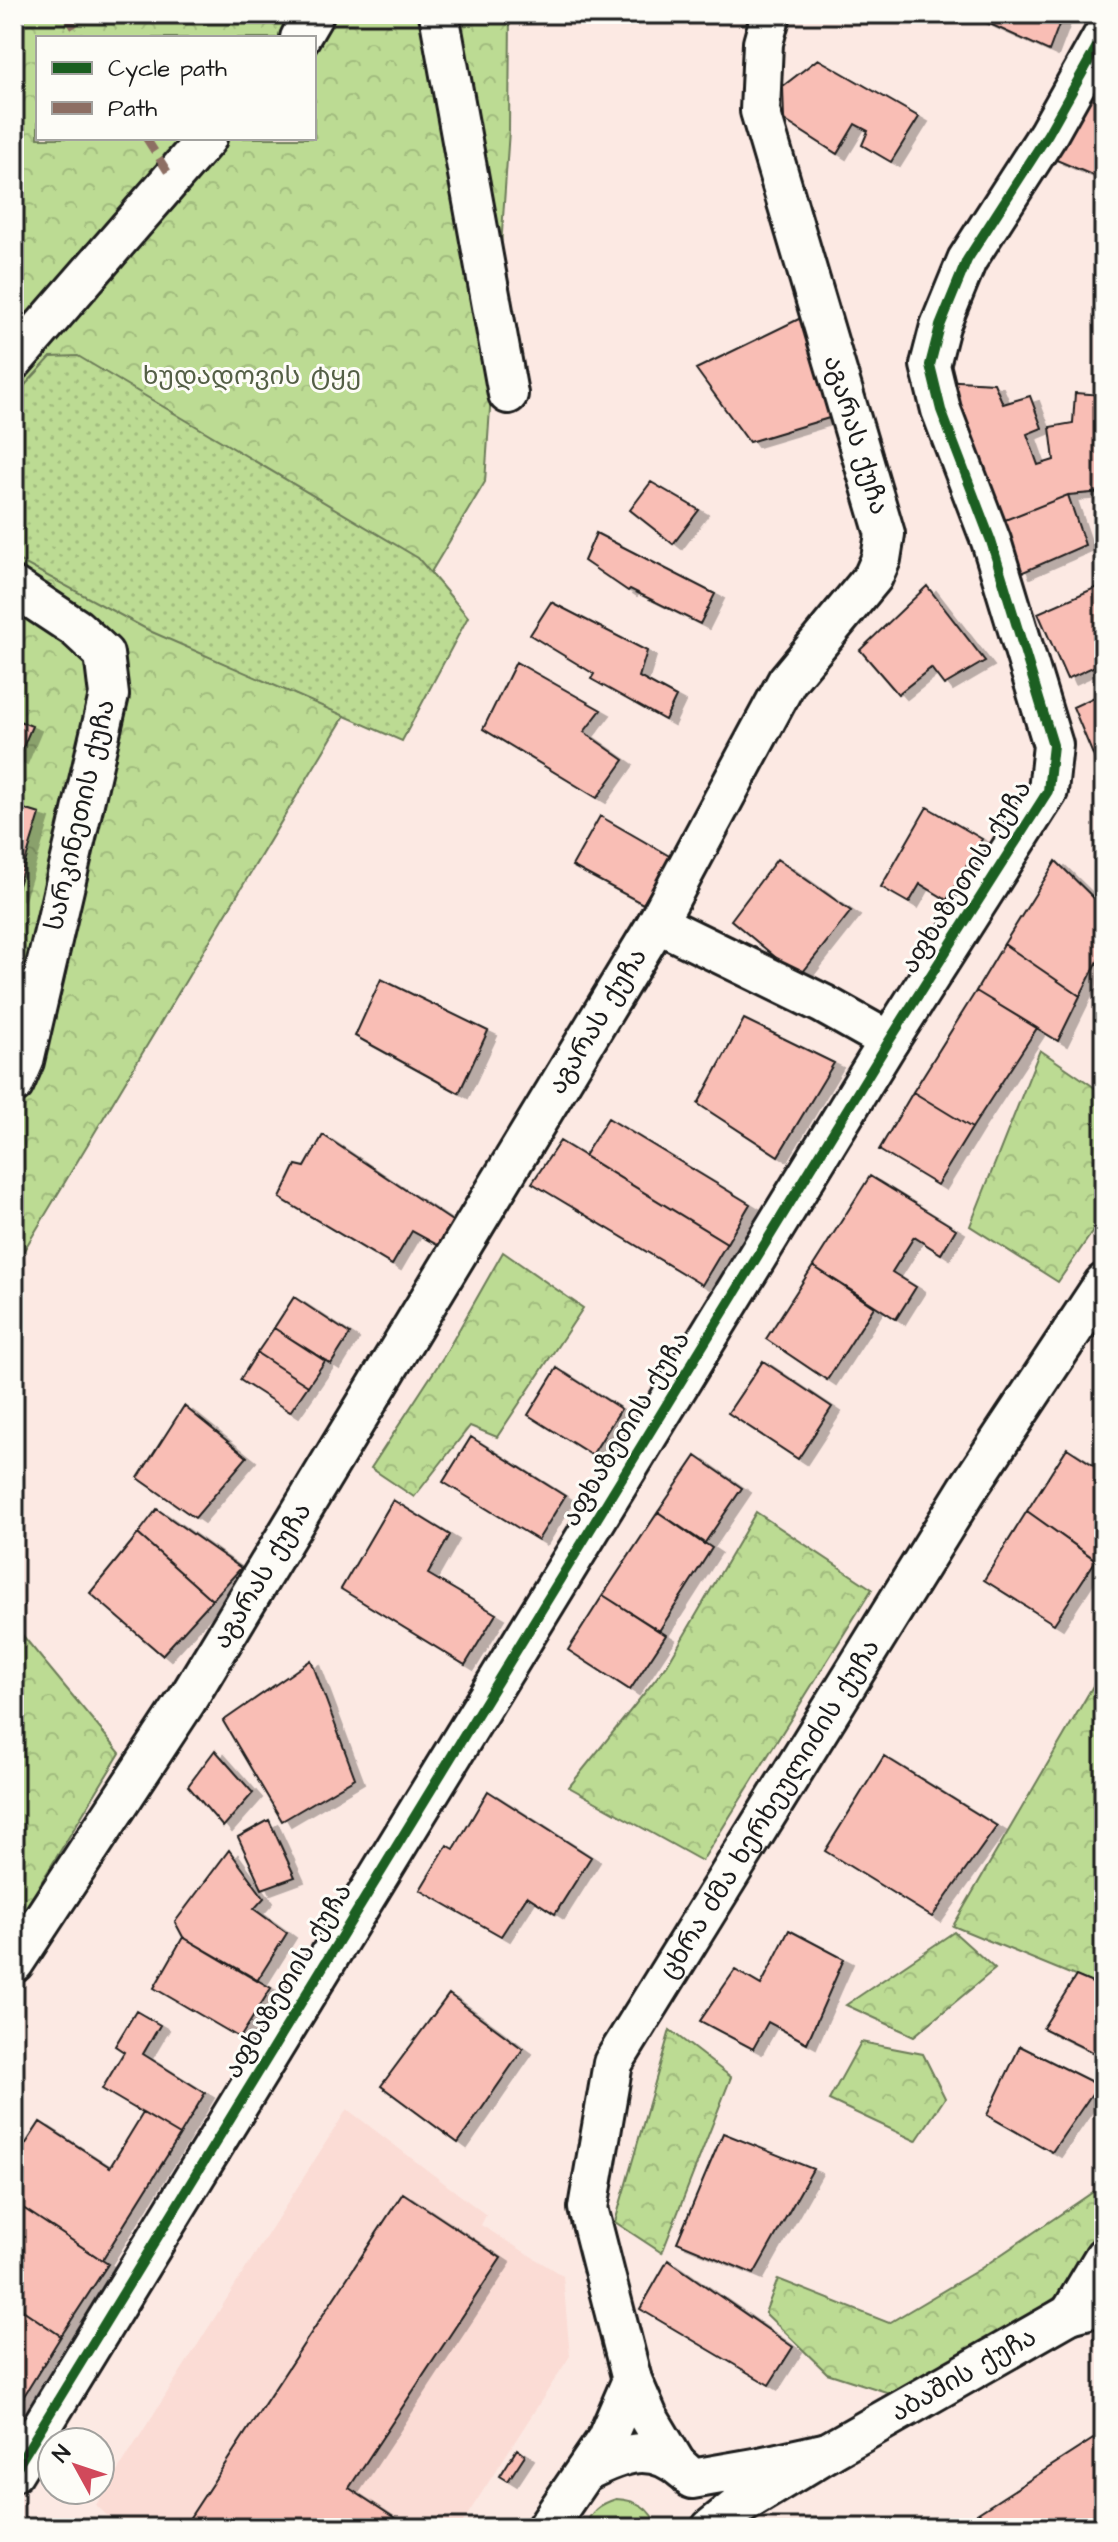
<svg xmlns="http://www.w3.org/2000/svg" width="1118" height="2542" font-family="'Architects Daughter','Noto Sans Georgian',sans-serif">
	<defs>
		<pattern id="forest-crowns" width="20" height="18" patternUnits="userSpaceOnUse" patternTransform="scale(2)"><rect width="20" height="18" fill="#bcdb93"/><path d="M2 6a3 3 0 1 1 6 0M12 15a3 3 0 1 1 6 0" fill="none" stroke="#a1bb7e"/></pattern>
		<pattern id="garden-dots" width="8" height="8" patternUnits="userSpaceOnUse" patternTransform="scale(2)"><rect width="8" height="8" fill="#bcdb93"/><path d="M2 2h.1M6 6h.1" fill="none" stroke="#a1bb7e" stroke-width="1.8" stroke-linecap="round"/></pattern>
		<filter id="shadow"><feDropShadow dx="9" dy="5" stdDeviation="0" flood-color="#0004"/></filter>
	</defs>
	<rect width="100%" height="100%" fill="#fce9e3"/>
	<filter id="ink" filterUnits="userSpaceOnUse"><feTurbulence type="fractalNoise" baseFrequency=".0125" numOctaves="2"/><feDisplacementMap in="SourceGraphic" scale="16" xChannelSelector="R" yChannelSelector="G"/><feConvolveMatrix kernelMatrix="1 2 1 2 8 2 1 2 1" color-interpolation-filters="sRGB"/></filter>
	<g filter="url(#ink)">
		<!-- built -->
		<path fill="#fbdcd5" d="M347,2109L486,2215L481,2225L563,2276L570,2356L459,2528H120L96,2505Z"/>
		<!-- green -->
		<path fill="#bcdb93" stroke="#6c7c58" stroke-width="2" d="M616,2499C636,2500 651,2507 657,2528H585C590,2511 600,2504 616,2499Z"/>
		<!-- forest -->
		<path fill="url(#forest-crowns)" stroke="#6c7c58" stroke-width="2" fill-rule="evenodd" d="M14,14H510L509,130L485,482L14,1267ZM38,38H314V138H38Z
			M1040,1050L1104,1094V1215L1058,1282L970,1226Z
			M503,1252L583,1308L497,1437L470,1426L414,1497L371,1468L444,1356Z
			M756,1512L872,1589L702,1861L569,1787L667,1665Z
			M14,1625L120,1753L14,1927Z
			M1104,1667V1988L953,1926Z
			M954,1932L995,1969L914,2036L846,2005Z
			M670,2030L731,2077L662,2253L615,2222Z
			M861,2042L923,2054L945,2098L916,2141L829,2100Z
			M1102,2186L1104,2187V2234L1069,2288L908,2399L827,2373L765,2313L778,2279L889,2323L980,2269Z"/>
		<!-- garden -->
		<path fill="url(#garden-dots)" stroke="#6c7c58" stroke-width="2" d="M78,356L418,558L468,617L402,741L152,632L14,558V397L51,357Z"/>
		<!-- building -->
		<path fill="#f9beb5" stroke="#1c1c1c" stroke-width="2" filter="url(#shadow)" d="M968,14H1063L1049,51Z
			M818,59L919,117L891,162L862,145L868,131L855,124L837,154L784,120L783,86Z
			M1104,65V180L1054,159Z
			M803,317L839,415L749,442L696,369Z
			M940,380L994,383L1003,404L1030,396L1042,428L1027,434L1038,465L1054,460L1050,427L1073,423L1075,393L1104,395V492L1068,495L1000,522Z
			M651,482L699,510L673,544L630,510Z
			M1068,495L1085,545L1021,573L1000,522Z
			M596,533L715,594L700,624L630,589L628,591L584,561Z
			M1104,584V668L1099,670L1097,665L1067,679L1038,613Z
			M927,586L985,661L944,685L931,668L898,694L860,650Z
			M551,602L647,651L639,677L676,697L665,720L591,679L594,674L530,635Z
			M516,662L601,710L584,732L624,760L597,798L483,729Z
			M1101,694L1104,700V781L1073,707Z
			M14,719L32,726L18,759L14,757Z
			M14,806L40,814L15,895L14,894Z
			M927,807L982,839L947,900L920,884L909,903L881,887Z
			M600,816L671,857L643,904L572,866Z
			M777,859L851,911L799,977L731,920Z
			M1056,861L1104,908V949L1080,996L1004,944Z
			M1004,944L1080,996L1058,1041L976,991Z
			M381,979L488,1031L459,1093L355,1036Z
			M976,991L1037,1028L972,1128L913,1092Z
			M744,1019L834,1063L778,1156L698,1104Z
			M913,1092L972,1128L937,1185L879,1150Z
			M608,1118L750,1204L727,1243L584,1156Z
			M323,1135L464,1229L450,1252L412,1231L392,1265L280,1198L296,1165L305,1167Z
			M560,1141L727,1243L702,1285L532,1183Z
			M870,1176L956,1229L941,1254L914,1237L892,1272L916,1287L896,1319L813,1266Z
			M813,1266L874,1307L827,1380L766,1339Z
			M294,1297L350,1334L331,1364L274,1328Z
			M274,1328L325,1361L308,1386L257,1353Z
			M257,1353L308,1386L290,1412L240,1380Z
			M763,1361L832,1407L798,1459L728,1413Z
			M557,1368L621,1409L592,1455L528,1415Z
			M184,1406L247,1457L195,1518L138,1478Z
			M471,1437L565,1496L538,1540L443,1482Z
			M1067,1448L1104,1472V1566L1027,1511Z
			M696,1456L742,1488L704,1544L658,1512Z
			M393,1500L450,1535L428,1574L496,1614L465,1665L341,1589Z
			M157,1509L241,1568L212,1600L138,1534Z
			M1027,1511L1096,1560L1054,1624L984,1580Z
			M658,1512L712,1548L659,1631L603,1595Z
			M138,1534L212,1600L162,1655L90,1593Z
			M603,1595L666,1635L630,1690L568,1650Z
			M311,1660L355,1778L282,1821L223,1721Z
			M215,1750L253,1793L223,1827L188,1786Z
			M884,1756L997,1826L932,1917L825,1851Z
			M488,1791L591,1857L555,1914L527,1896L501,1936L420,1890L447,1845L454,1849Z
			M269,1820L295,1877L262,1889L238,1837Z
			M229,1850L264,1898L254,1909L287,1933L257,1981L183,1937L175,1922Z
			M789,1930L844,1959L807,2043L768,2022L753,2049L700,2021L735,1970L761,1985Z
			M183,1937L271,1988L240,2038L154,1988Z
			M1076,1976L1104,1988L1102,2057L1043,2028Z
			M449,1994L523,2049L458,2143L381,2086Z
			M136,2011L160,2025L143,2054L205,2093L180,2135L102,2089L124,2052L115,2046Z
			M1020,2046L1098,2085L1052,2152L987,2115Z
			M143,2113L180,2135L102,2260L14,2202V2142L23,2148L40,2122L110,2167Z
			M723,2133L813,2169L754,2274L677,2242Z
			M403,2193L501,2258L349,2488L410,2528H196L187,2522Z
			M14,2202L108,2264L61,2336L14,2304Z
			M668,2260L793,2347L769,2385L640,2309Z
			M14,2304L61,2336L14,2412Z
			M1104,2432V2520L1092,2528H955Z
			M517,2449L525,2455L508,2481L500,2476Z"/>
		<g fill="none" stroke-linecap="round" stroke-linejoin="round">
			<!-- street casing -->
			<g stroke="#1c1c1c" stroke-width="44">
				<g id="street">
					<path d="M439,14L508,394"/>
					<path d="M300,38L314,14"/>
					<path d="M14,360L207,138"/>
					<path d="M14,587L76,628L104,654L109,695L24,1061L14,1084"/>
					<path d="M657,923L823,1004L889,1041"/>
					<path id="s1" d="M14,1963L187,1700L657,923L787,681L873,577L881,559L885,534L760,111L763,43L771,14"/>
					<path d="M1070,2314L1104,2257"/>
					<path id="s2" d="M828,2452L1070,2314L1104,2305"/>
					<path id="s3" d="M675,2462L648,2417L632,2380L588,2208L613,2063L967,1490L1104,1283"/>
					<path d="M587,2471C621,2454 652,2441 684,2471"/>
					<path d="M14,2472L889,1041L1048,791L1053,745L991,541L941,410L930,365L940,326L967,260L1048,134L1104,34"/>
					<path d="M692,2479L755,2468L828,2452L737,2507L711,2528"/>
					<path d="M546,2528L606,2440L632,2380"/>
				</g>
			</g>
			<!-- street -->
			<use href="#street" stroke="#fdfcf7" stroke-width="38"/>
			<!-- quiet -->
			<path stroke="#8d6e63" stroke-width="8" stroke-dasharray="16 8" stroke-linecap="butt" d="M66,14L81,38
				M146,138L171,177"/>
			<!-- cycleway casing -->
			<g stroke="#fdfcf7" stroke-width="15">
				<path id="cycleway" d="M14,2472L889,1041L1048,791L1053,745L991,541L941,410L930,365L940,326L967,260L1048,134L1104,34"/>
			</g>
			<!-- cycleway -->
			<use href="#cycleway" stroke="#1b5e20" stroke-width="10"/>
		</g>
	</g>
	<g text-anchor="middle" dominant-baseline="central" stroke-width="6" stroke-linejoin="round" paint-order="stroke">
		<!-- park labels -->
		<g font-size="26" fill="#545f46" stroke="#fdfcf7">
			<text x="252" y="376">ხუდადოვის ტყე</text>
		</g>
		<!-- street labels -->
		<g font-size="26" fill="#1c1c1c" stroke="#fdfcf7">
			<text transform="translate(856 435) rotate(73)">აგარას ქუჩა</text>
			<text transform="translate(80 815) rotate(-77)">სარკინეთის ქუჩა</text>
			<text transform="translate(966 877) rotate(-58)">აფხაზეთის ქუჩა</text>
			<text stroke="none"><textPath href="#s1" startOffset="1108">აგარას ქუჩა</textPath></text>
			<text transform="translate(626 1429) rotate(-59)">აფხაზეთის ქუჩა</text>
			<text stroke="none"><textPath href="#s1" startOffset="460">აგარას ქუჩა</textPath></text>
			<text stroke="none"><textPath href="#s3" startOffset="716">ცხრა ძმა ხერხეულიძის ქუჩა</textPath></text>
			<text transform="translate(288 1981) rotate(-59)">აფხაზეთის ქუჩა</text>
			<text stroke="none"><textPath href="#s2" startOffset="156">აბაშის ქუჩა</textPath></text>
		</g>
	</g>
	<!-- margin -->
	<rect width="1118" height="2542" fill="none" stroke="#fdfcf7" stroke-width="48"/>
	<rect x="24" y="24" width="1070" height="2494" fill="none" stroke="#1c1c1c" stroke-width="3" filter="url(#ink)"/>
	<!-- legend -->
	<rect x="36" y="36" width="280" height="104" fill="#fdfcf7" stroke="#a3a29f" stroke-width="2"/>
	<rect x="52" y="62" width="40" height="12" fill="#1b5e20" stroke="#a3a29f" stroke-width="2"/>
	<text x="108" y="76" font-size="24" fill="#1c1c1c">Cycle path</text>
	<rect x="52" y="102" width="40" height="12" fill="#8d6e63" stroke="#a3a29f" stroke-width="2"/>
	<text x="108" y="116" font-size="24" fill="#1c1c1c">Path</text>
	<!-- north arrow -->
	<g transform="translate(76 2466) rotate(310)"><circle r="38" fill="#fdfcf7" stroke="#a3a29f" stroke-width="2"/>
	<path d="M0-6L14 30L0 20L-14 30Z" fill="#d1495b"/>
	<text y="-12" font-size="22" font-weight="bold" text-anchor="middle" fill="#1c1c1c">N</text>
	</g>
</svg>
